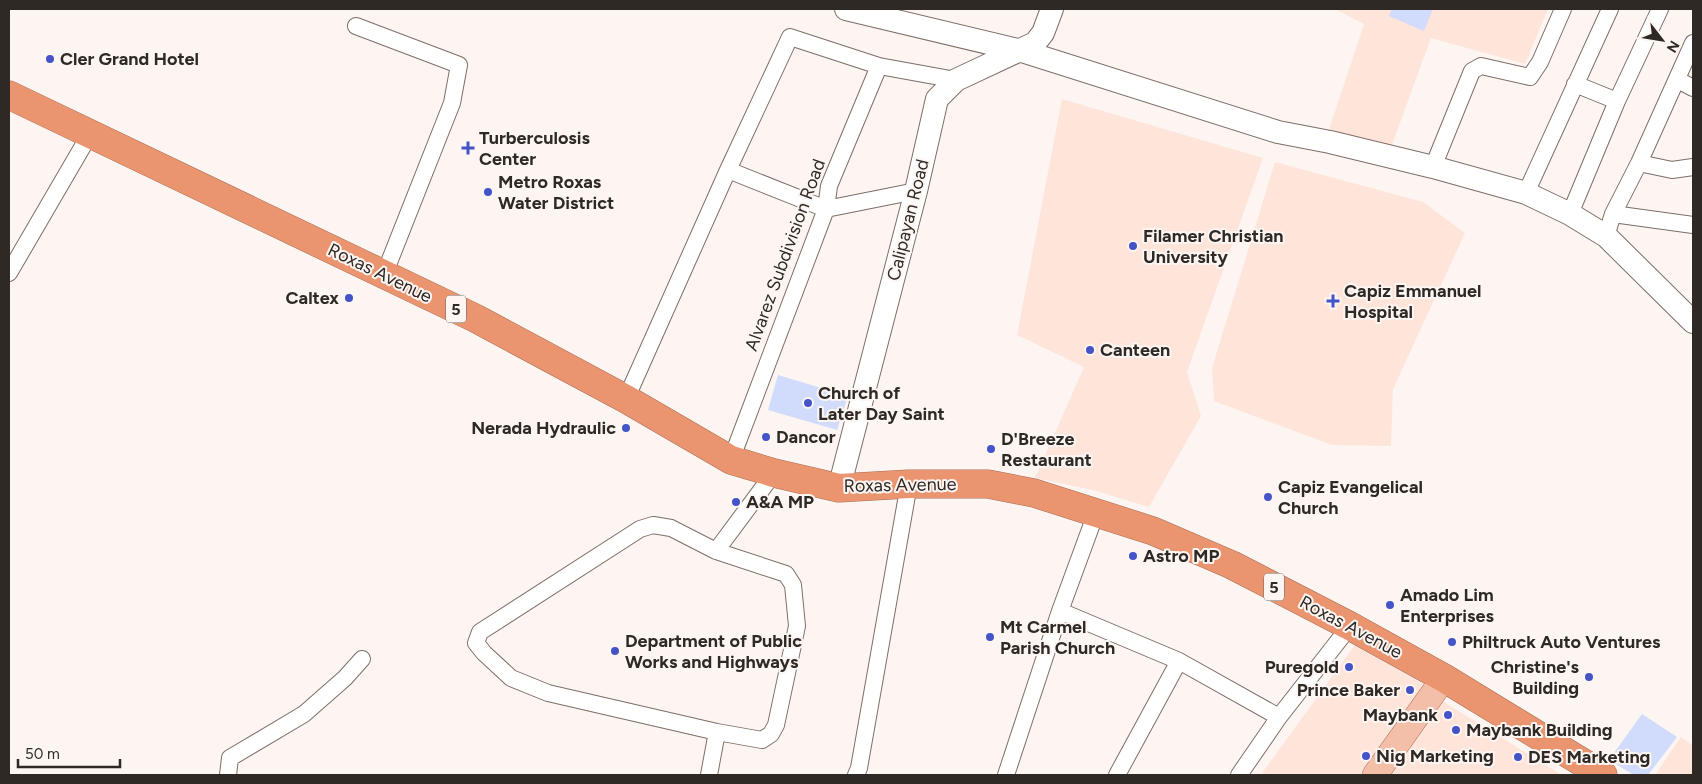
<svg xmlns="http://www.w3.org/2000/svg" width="1702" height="784" font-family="Figtree,sans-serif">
	<rect width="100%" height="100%" fill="#fcf5f2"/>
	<!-- built -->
	<path fill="#ffe4da" d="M1335,9H1548L1525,64L1431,38L1390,150L1328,133L1364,24Z
		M1062,99L1263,158L1187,372L1201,416L1149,507L1093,490L1035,478L1084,367L1017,335Z
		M1275,162L1423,202L1465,233L1393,389L1391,446L1332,445L1214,401L1212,368Z
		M1355,645L1428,687L1367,775H1266L1262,773Z
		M1441,700L1562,775H1390Z
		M1681,737L1693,746V775H1655Z"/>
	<!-- green -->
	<path fill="#d1dbfc" d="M1392,9H1433L1424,31L1389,16Z
		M778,375L848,396L837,430L768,410Z
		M1642,714L1677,737L1648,775H1634L1609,760Z"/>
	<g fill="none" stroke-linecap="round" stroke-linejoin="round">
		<!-- street casing -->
		<g stroke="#7e6e67" stroke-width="18">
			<path id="street" d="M356,26L459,65L452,103L384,275
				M1678,80L1693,88
				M1575,84L1617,101
				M1639,163L1672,170L1693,167
				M1433,167L1472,71L1481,66L1530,77L1540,62L1563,9
				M728,170L826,209L916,191
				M1526,193L1610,9
				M1570,214L1617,101L1660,9
				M1613,214L1693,225
				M1606,236L1613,214L1639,163L1693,43
				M9,273L90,134
				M626,399L728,170L790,37L879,66L956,80
				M731,460L826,209L829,186L879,66
				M653,525L671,528L716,551L786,574L793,585L797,626L776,725L771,734L762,740L717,732L548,693L511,678L484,653L476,643L480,632L640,529Z
				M716,551L774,473
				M1060,611L1179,661L1279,717
				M228,775L230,758L304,714L345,678L362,659
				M709,775L717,732
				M856,775L859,768L909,484
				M1006,775L1060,611L1096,513
				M1117,775L1179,661
				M1239,775L1279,717L1350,626"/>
		</g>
		<!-- secondary casing -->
		<g stroke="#7e6e67" stroke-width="24">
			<path id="secondary" d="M846,9L1022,51L1278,132L1330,142L1433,167L1526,193L1570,214L1606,236L1693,322
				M839,488L916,191L937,99L956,80L1035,43L1043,33L1052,9"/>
		</g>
		<!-- primary casing -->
		<g stroke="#a96f56" stroke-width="26">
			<path id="primary" d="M1375,775L1444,678"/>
		</g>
		<!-- highway casing -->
		<g stroke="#a96f56" stroke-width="29">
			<path id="highway" d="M9,95L475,318L626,399L731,460L774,473L839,488L909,484H988L1034,493L1153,531L1232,565L1350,626L1444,678L1603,775"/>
		</g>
		<!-- street -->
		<use href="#street" stroke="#fff" stroke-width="16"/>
		<!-- secondary -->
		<use href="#secondary" stroke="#fff" stroke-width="22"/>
		<!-- primary -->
		<use href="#primary" stroke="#f3bfa9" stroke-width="25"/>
		<!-- highway -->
		<use href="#highway" stroke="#eb9470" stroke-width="28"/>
	</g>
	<!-- markers -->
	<g fill="#4453c7" stroke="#fcf5f2" stroke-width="2">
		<circle cx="50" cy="59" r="5"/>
		<path d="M465.5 140.5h5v5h5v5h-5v5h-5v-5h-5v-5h5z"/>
		<circle cx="488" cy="192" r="5"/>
		<circle cx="1133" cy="246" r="5"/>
		<circle cx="349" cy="298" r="5"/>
		<path d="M1330.5 293.5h5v5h5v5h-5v5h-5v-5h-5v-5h5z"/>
		<circle cx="1090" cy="350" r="5"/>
		<circle cx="808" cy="403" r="5"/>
		<circle cx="626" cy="428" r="5"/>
		<circle cx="766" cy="437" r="5"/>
		<circle cx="991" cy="449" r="5"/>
		<circle cx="1268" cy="497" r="5"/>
		<circle cx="736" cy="502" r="5"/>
		<circle cx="1133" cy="556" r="5"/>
		<circle cx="1390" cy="605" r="5"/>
		<circle cx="990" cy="637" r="5"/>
		<circle cx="1452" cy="642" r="5"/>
		<circle cx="615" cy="651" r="5"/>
		<circle cx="1349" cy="667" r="5"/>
		<circle cx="1589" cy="677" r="5"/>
		<circle cx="1410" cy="690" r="5"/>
		<circle cx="1448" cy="715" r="5"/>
		<circle cx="1456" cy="730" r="5"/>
		<circle cx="1366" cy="756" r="5"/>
		<circle cx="1518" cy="757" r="5"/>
	</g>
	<g text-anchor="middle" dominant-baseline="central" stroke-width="4" stroke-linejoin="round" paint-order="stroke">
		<!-- shield labels -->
		<g fill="#fcf5f2" stroke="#6c6663" stroke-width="1">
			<rect x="446" y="295.5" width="20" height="27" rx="4"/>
			<rect x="1264" y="573.5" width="20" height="27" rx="4"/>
		</g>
		<g font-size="16" font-weight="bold" fill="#2f2926">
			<text x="456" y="309">5</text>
			<text x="1274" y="587">5</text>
		</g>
		<!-- poi labels -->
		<g font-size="18" font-weight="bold" fill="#2f2926" stroke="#fcf5f2" text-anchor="start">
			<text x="60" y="59">Cler Grand Hotel</text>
			<text x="479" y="138">Turberculosis<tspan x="479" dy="21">Center</tspan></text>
			<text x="498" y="182">Metro Roxas<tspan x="498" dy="21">Water District</tspan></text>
			<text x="1143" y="236">Filamer Christian<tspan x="1143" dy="21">University</tspan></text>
			<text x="1344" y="291">Capiz Emmanuel<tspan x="1344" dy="21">Hospital</tspan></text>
			<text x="339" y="298" text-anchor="end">Caltex</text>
			<text x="1100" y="350">Canteen</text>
			<text x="818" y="393">Church of<tspan x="818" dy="21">Later Day Saint</tspan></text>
			<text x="616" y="428" text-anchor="end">Nerada Hydraulic</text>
			<text x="776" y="437">Dancor</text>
			<text x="1001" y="439">D'Breeze<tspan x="1001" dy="21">Restaurant</tspan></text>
			<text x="1278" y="487">Capiz Evangelical<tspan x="1278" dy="21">Church</tspan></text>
			<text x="746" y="502">A&amp;A MP</text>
			<text x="1143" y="556">Astro MP</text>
			<text x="1400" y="595">Amado Lim<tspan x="1400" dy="21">Enterprises</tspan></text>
			<text x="1000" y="627">Mt Carmel<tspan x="1000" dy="21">Parish Church</tspan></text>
			<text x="625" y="641">Department of Public<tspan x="625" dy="21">Works and Highways</tspan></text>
			<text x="1462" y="642">Philtruck Auto Ventures</text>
			<text x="1339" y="667" text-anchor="end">Puregold</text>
			<text x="1579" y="667" text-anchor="end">Christine's<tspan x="1579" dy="21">Building</tspan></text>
			<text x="1400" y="690" text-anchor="end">Prince Baker</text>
			<text x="1438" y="715" text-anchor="end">Maybank</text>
			<text x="1466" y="730">Maybank Building</text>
			<text x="1376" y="756">Nig Marketing</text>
			<text x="1528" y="757">DES Marketing</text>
		</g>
		<!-- street labels -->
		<g font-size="18" fill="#2f2926" stroke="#fcf5f2">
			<text transform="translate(908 220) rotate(-76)">Calipayan Road</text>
			<text transform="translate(785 255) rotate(-70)">Alvarez Subdivision Road</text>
			<text transform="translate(380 273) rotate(26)">Roxas Avenue</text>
			<text transform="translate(900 485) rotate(-1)">Roxas Avenue</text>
			<text transform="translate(1351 627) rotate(28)">Roxas Avenue</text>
		</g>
	</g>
	<!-- border -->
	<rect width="1702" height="784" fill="none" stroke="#2f2926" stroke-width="20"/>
	<!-- north arrow -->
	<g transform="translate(1662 40) rotate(121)" stroke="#fcf5f2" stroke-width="4" paint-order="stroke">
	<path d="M0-4L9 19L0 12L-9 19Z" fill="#2f2926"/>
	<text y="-8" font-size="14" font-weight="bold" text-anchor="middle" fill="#2f2926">N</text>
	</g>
	<!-- scale -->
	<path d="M18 759v8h102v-8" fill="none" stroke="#2f2926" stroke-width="2.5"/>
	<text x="25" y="759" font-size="15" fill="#2f2926" stroke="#fcf5f2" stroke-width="4" paint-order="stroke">50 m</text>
</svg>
